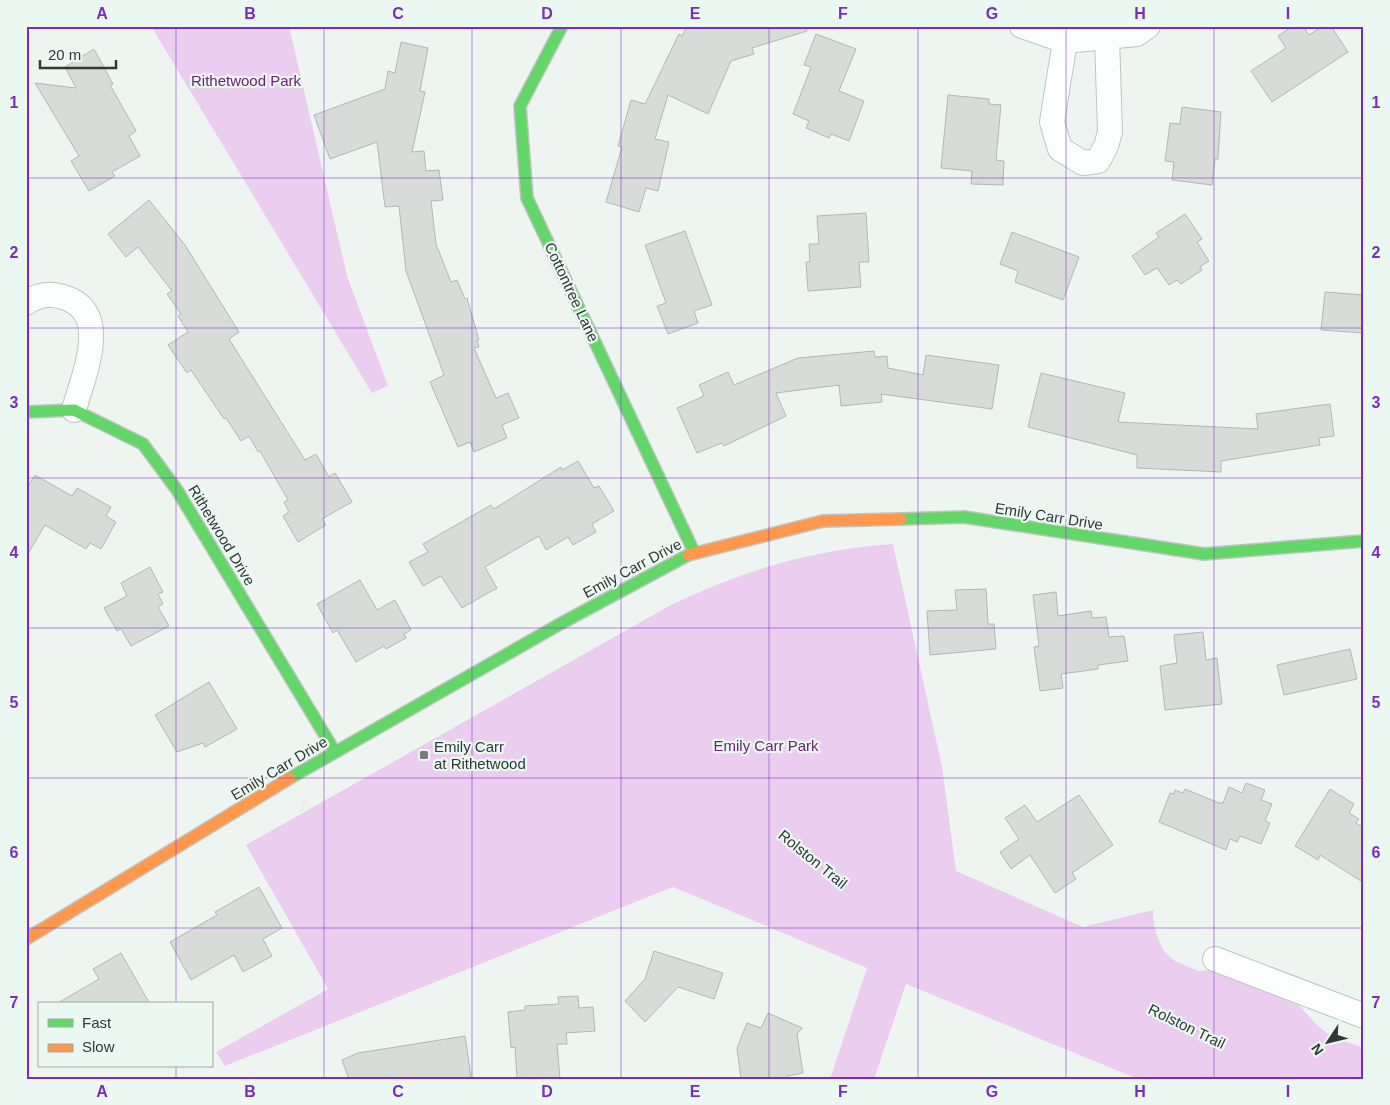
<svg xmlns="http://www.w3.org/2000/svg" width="1390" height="1105" font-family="Arial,sans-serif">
	<rect width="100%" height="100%" fill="#eef5f1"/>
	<!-- green -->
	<path fill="#ebcdf0" d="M151,26H289L347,276L388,386L372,393Z
		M893,544L942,767L956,871L1083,927L1153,910L1154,926L1158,939L1164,951L1175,961L1199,971L1221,968L1277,981L1317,1025L1330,1036L1364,1048V1079H1138L906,984L874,1079H830L867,968L673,887L225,1066L216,1052L328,989L246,845L671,605C744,570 811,550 893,544Z"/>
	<!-- building -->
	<path fill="#d7dcd9" stroke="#b3b8b6" d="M687,26H806L807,31L752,48L754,54L731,61L708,114L668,95L655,139L669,142L658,191L646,188L639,212L606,202L622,147L618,146L631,100L645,104L679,34L682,36Z
		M1293,26H1303L1309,35L1322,26H1331L1348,52L1272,102L1251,71L1286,48L1278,36Z
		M816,34L856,49L839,91L864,101L849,141L831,134L829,138L806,128L809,121L793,114L811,67L804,65Z
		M401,42L428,48L420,91L425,92L412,152L424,151L426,171L439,170L443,200L431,201L436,244L451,282L457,280L465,299L467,298L479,340H477L479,347L474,348L496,398L508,393L519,418L502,425L507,438L474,452L470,442L458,447L430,382L444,375L406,271L399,206L385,207L377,142L330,159L314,115L385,89L388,71L395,73Z
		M94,49L113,84L110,85L136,131L129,136L140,156L112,172L115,176L89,191L71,161L79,156L35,83L76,88L65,67Z
		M948,95L989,99V104L1001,105L996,160L1004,161L1003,185L971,184L972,171L941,168Z
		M1182,107L1221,112L1218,159H1215L1212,185L1172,180L1174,162L1165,161L1170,123L1180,124Z
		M149,200L185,245L239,332L229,339L305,460L316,454L329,477L335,473L352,502L322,519L326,525L298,542L283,516L289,512L284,502L288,500L260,451L258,452L249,436L241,441L226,418L224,419L191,370L187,373L168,345L188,332L178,316L181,314L167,294L172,291L138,247L126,257L108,234Z
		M866,213L869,262H859L861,287L808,291L806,262H810L809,244H819L817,216Z
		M1185,214L1202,239L1197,242L1209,261L1200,267L1202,270L1181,284L1177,280L1169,285L1157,268L1145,275L1132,256L1159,237L1156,233Z
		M685,231L712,305L694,311L698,323L668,334L657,306L666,303L645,245Z
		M1012,232L1079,257L1063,300L1015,282L1018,271L1000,264Z
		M1325,292L1364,295V333L1321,330Z
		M874,351L875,357L887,356L888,368L923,375L926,355L999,365L992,409L881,394L882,402L841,406L839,385L776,393L786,416L724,446L722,443L697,453L677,408L704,396L699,385L728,372L734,385L798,358Z
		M1041,373L1125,393L1118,422L1258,429L1256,414L1330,404L1334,436L1319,438L1320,445L1221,461V472L1137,468V455L1028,427Z
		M578,461L594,488L599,486L614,511L592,524L596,532L573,545L568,537L546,550L539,536L485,567L497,588L462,608L441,576L423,586L409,562L428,552L423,544L491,505L494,509L561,467L562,470Z
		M35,475L72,496L77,488L111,507L106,516L116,522L101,549L90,543L86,549L45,525L26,557V489Z
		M150,567L163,592L158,594L163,604L158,607L169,626L131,646L121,629L117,631L104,608L127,596L121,583Z
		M360,580L377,610L395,600L411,630L404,634L406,638L386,649L384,646L356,662L337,630L333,633L317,604Z
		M986,589L988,624H994L996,649L930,655L927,611L957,610L955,590Z
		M1056,592L1058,616L1091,611L1092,618L1106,617L1109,637L1124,636L1128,661L1098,665V669L1061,674L1063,688L1040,691L1034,647L1039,646L1033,595Z
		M1203,632L1206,660L1217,658L1222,704L1165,710L1160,666L1177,663L1174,635Z
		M1350,649L1357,679L1284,695L1277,665Z
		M209,682L237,729L205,747L203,743L177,752L155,715Z
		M1246,783L1265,790L1261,800L1272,804L1265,821L1270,823L1261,844L1240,836L1237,842L1230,839L1226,850L1159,822L1170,793L1174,794L1175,790L1183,793L1185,789L1219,803H1223L1229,787L1242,793Z
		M1330,789L1354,804L1349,813L1359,819L1356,823L1364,828V883L1320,855L1318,860L1295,846Z
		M1079,795L1113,845L1072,873L1076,879L1055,893L1030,855L1011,869L1000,852L1019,839L1005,818L1025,805L1037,822Z
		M259,887L282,928L263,939L272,956L243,972L234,955L191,980L170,942L217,915L215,912Z
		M654,951L723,973L714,999L678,987L645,1022L625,1001L645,979Z
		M121,953L150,1004H56L99,979L93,969Z
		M578,996L579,1008L593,1007L595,1031L566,1033L567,1044H557L560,1079H517L515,1047L511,1048L508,1012L525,1010V1006L559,1004L558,997Z
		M768,1013L802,1028L797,1034L803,1073L788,1076V1079H741L737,1048L747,1023L761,1028Z
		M465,1036L471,1077L457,1079H349L342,1060L358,1053Z"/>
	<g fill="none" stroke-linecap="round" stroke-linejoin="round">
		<!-- street casing -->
		<g stroke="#bfc4c1" stroke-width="26">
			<path id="street" d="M1022,26L1065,41L1137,34L1148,26
				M1065,41L1052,122L1060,149L1083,163L1098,161L1106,146L1110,132L1107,37
				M26,303C37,295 50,293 63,297C113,312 83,375 74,410
				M1215,959L1364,1016"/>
		</g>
		<!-- fast casing -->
		<g stroke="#bfc4c1" stroke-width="14">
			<path id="fast" d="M562,26L520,106L527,198L694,552
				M26,412L74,410L143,444L177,490L335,752
				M901,519L964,517L1204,554L1364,541
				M290,778L560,624L688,555"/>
		</g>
		<!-- slow casing -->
		<g stroke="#bfc4c1" stroke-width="14">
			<path id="slow" d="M688,555L823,521L901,519
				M26,939L290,778"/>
		</g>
		<!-- path -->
		<path stroke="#dadcdb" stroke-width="3" stroke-dasharray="1 4" stroke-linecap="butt" d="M305,801L301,810L313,830L327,840L359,853L393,855L430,851L463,844L616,793L671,782H697L716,788L744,804L826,867L906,936L1054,982L1110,984L1158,1013L1258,1060L1364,1077
			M842,1079L845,1064L869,1009L874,990L906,936"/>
		<!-- street -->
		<use href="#street" stroke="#fcfefd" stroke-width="24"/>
		<!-- fast -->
		<use href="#fast" stroke="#63d668" stroke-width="11"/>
		<!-- slow -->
		<use href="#slow" stroke="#ff974d" stroke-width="11"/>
	</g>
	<!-- grid -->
	<path fill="none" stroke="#7b2cbf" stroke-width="1" stroke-opacity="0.55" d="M176,26V1004M324,26V1079M472,26V1079M621,26V1079M769,26V1079M918,26V1079M1066,26V1079M1214,26V1079M26,178H1364M26,328H1364M26,478H1364M26,628H1364M26,778H1364M26,928H1364M176,1066V1079"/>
	<!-- markers -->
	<rect fill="#747a77" stroke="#ebf8f1" stroke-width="2" x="419" y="750" width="10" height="10" rx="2.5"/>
	<g text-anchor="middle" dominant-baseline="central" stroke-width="4.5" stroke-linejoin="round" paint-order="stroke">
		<!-- park labels -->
		<g font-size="15" fill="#6a2274" stroke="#ebf8f1">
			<text x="246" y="80">Rithetwood Park</text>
			<text x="766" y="745">Emily Carr Park</text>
		</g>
		<!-- street labels -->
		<g font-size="15" fill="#333836" stroke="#ebf8f1">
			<text transform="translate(572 292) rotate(65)">Cottontree Lane</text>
			<text transform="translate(1049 516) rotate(9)">Emily Carr Drive</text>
			<text transform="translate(222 535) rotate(59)">Rithetwood Drive</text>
			<text transform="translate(632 568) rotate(-28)">Emily Carr Drive</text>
			<text transform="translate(279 768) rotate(-31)">Emily Carr Drive</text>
			<text transform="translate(813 859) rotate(39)">Rolston Trail</text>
			<text transform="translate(1187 1026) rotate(26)">Rolston Trail</text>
		</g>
		<!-- poi labels -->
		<g font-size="15" fill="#333836" stroke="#ebf8f1" text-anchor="start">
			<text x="434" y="746">Emily Carr<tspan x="434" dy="17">at Rithetwood</tspan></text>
		</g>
	</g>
	<!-- border -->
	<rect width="1390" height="1105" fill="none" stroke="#ebf8f1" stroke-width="55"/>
	<!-- legend -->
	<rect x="38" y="1002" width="175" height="65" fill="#ebf8f1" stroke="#a1aba6"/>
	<rect x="48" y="1019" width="25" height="8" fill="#63d668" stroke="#a1aba6"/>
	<text x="82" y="1028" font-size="15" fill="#333836">Fast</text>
	<rect x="48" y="1044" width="25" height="8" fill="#ff974d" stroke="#a1aba6"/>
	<text x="82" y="1052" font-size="15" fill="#333836">Slow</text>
	<!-- north arrow -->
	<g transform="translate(1328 1042) rotate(235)" stroke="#ebf8f1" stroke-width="4" paint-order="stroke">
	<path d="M0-4L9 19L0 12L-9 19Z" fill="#333836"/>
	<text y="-8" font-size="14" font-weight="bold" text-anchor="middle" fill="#333836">N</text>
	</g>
	<!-- scale -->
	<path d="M40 60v8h76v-8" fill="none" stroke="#333836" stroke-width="2.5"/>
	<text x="48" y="60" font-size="15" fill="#333836" stroke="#ebf8f1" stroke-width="4" paint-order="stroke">20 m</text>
	<rect x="28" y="28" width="1334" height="1050" fill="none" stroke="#7b2cbf" stroke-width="2"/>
	<g font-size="16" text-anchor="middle" font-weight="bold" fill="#7b2cbf">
		<text x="102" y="19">A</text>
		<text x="250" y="19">B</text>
		<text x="398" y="19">C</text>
		<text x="547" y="19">D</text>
		<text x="695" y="19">E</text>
		<text x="843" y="19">F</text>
		<text x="992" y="19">G</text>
		<text x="1140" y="19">H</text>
		<text x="1288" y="19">I</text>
		<text x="14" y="108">1</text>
		<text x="1376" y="108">1</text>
		<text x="14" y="258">2</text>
		<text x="1376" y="258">2</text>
		<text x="14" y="408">3</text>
		<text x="1376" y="408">3</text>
		<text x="14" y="558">4</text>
		<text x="1376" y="558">4</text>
		<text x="14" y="708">5</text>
		<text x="1376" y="708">5</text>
		<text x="14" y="858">6</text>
		<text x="1376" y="858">6</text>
		<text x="14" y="1008">7</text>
		<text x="1376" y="1008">7</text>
		<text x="102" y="1097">A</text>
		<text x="250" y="1097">B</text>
		<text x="398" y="1097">C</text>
		<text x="547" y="1097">D</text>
		<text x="695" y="1097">E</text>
		<text x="843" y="1097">F</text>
		<text x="992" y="1097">G</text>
		<text x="1140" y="1097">H</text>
		<text x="1288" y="1097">I</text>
	</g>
</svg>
